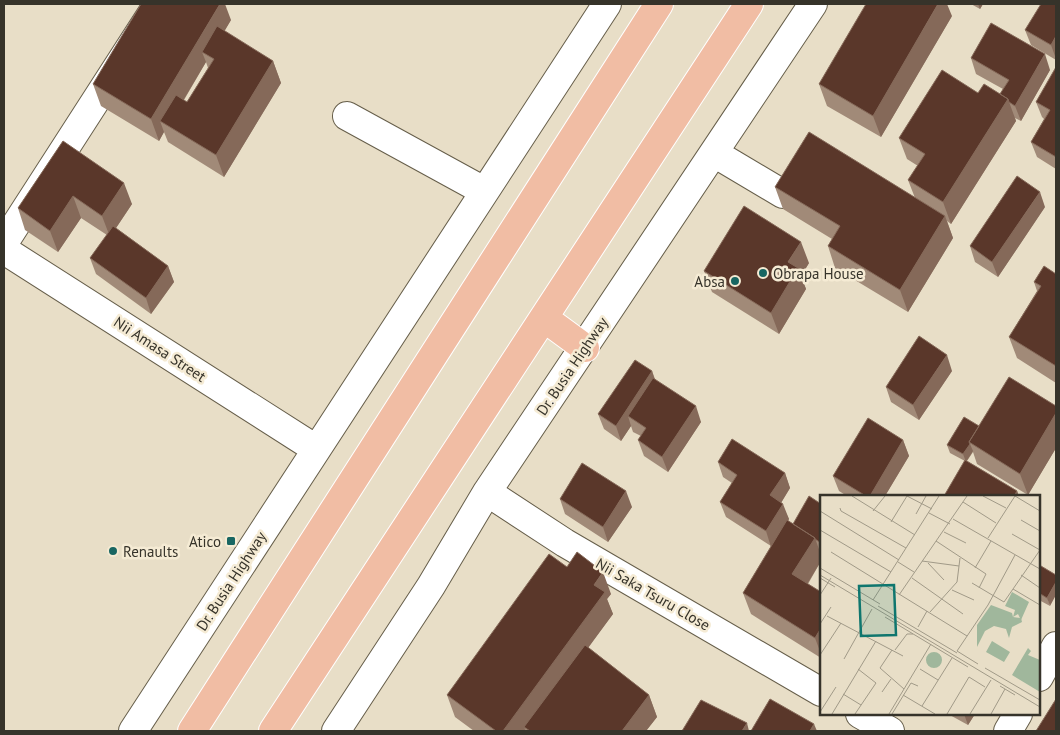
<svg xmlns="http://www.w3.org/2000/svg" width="1060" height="735" font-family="'PT Sans',sans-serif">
	<rect width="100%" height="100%" fill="#e8dec7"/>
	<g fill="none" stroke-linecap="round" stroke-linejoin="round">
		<!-- minor casing -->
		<g stroke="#665e4a" stroke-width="30">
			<path id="minor" d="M347,116L484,191
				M714,153L783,194
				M4,243L158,4
				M4,250L316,449
				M487,492L565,543L821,692
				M1039,677L1056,646
				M860,714L890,731
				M133,731L607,4
				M336,731L431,586L487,492L813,4
				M1008,731L1018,714"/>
		</g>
		<!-- highway casing -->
		<g stroke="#fff" stroke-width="30">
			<path id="highway" d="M544,318L585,348
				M192,731L659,4
				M273,731L749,4"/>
		</g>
		<!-- minor -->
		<use href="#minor" stroke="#fff" stroke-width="28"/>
		<!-- highway -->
		<use href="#highway" stroke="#f1bda4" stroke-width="28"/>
	</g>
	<!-- wall -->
	<path fill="#a18a78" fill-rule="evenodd" d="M971,4H983L980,9Z
		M1056,4V60L1031,45L1025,30Z
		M952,16L881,137L827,106L819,84Z
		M231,20L224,31L273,61L281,83L224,177L168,142L164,132L159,141L101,106L93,84ZM206,62L208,68L187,102L184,100Z
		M971,58L1050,70L1021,121L1015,118L1016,121L951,224L947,221L953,238L908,312L835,268L828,246L832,239L783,209L775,187L915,198L908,180L918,166L907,159L899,138L978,93L1000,94L1003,89L976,74Z
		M1056,67V169L1037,157L1031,142L1044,119L1042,117L1036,102Z
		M63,141L132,204L116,228L168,266L174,282L151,314L96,274L90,258L107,235L81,218L58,252L25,230L18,208Z
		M1045,207L998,277L975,262L970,246Z
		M809,263L801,276L806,289L779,334L712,292L704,271Z
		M1056,274V383L1017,358L1009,337L1037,291L1034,282Z
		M652,371L655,379L701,422L668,472L644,456L638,440L641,436L633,432L631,426L621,441L604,429L598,414Z
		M952,371L919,420L891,402L886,387Z
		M1056,406V448L1028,495L977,464L973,452L967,461L1017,491L1019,496H944L965,461L950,453L947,445L979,426Z
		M903,440L909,456L885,496H847L839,491L833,476Z
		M718,462L785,473L790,488L781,503L789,519L788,521L793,524L821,504V561L808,584L821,592V658L751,614L743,593L771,546L726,517L720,502L732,483L723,477Z
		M560,499L632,507L608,542L565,514Z
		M567,567L611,594L607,599L613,614L588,647L649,695L657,717L646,731H474L455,717L447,695Z
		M1039,569L1050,606L1039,600Z
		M948,714H975L968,725Z"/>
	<!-- shaded-wall -->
	<path fill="#856959" d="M220,4H225L231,20L210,56L202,52L206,62L168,126L160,121L164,132L159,141L151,119Z
		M938,4H947L952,16L881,137L873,116Z
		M978,4H983L980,9Z
		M1056,36V59L1051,45Z
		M1045,54L1050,70L1021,121L1015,106Z
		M273,61L281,83L224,177L216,155Z
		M1008,99L1016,121L951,224L943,202Z
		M124,183L132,204L110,237L102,216Z
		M1040,192L1045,207L998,277L992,262Z
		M73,196L81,218L58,252L50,231Z
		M945,216L953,238L908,312L900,290Z
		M801,242L809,263L801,276L806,289L779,334L771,313L788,262Z
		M168,266L174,282L151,314L146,298Z
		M947,355L952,371L919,420L913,405Z
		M652,371L657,387L628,416L631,426L621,441L616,426Z
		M696,406L701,422L668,472L662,457Z
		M1056,413V448L1028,495L1020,474Z
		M903,440L909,456L885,496H870Z
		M970,444L973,451L966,462L963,454Z
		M785,473L790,488L776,511L770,495Z
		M626,491L632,507L608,542L603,527Z
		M1017,491L1019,496H1014Z
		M783,504L789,519L771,547L766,531Z
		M815,538L821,555V561L800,596L792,574Z
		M603,572L611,594L607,599L613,614L528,730L524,727L526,731H503L594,585Z
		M1056,582V595L1050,606L1047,598Z
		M821,628V654L815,638Z
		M649,695L657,717L646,731H622Z
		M964,714H975L968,725Z
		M747,723L749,731H742Z
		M814,724L817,731H810Z"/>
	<!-- building -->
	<path fill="#5a372a" stroke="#856959" d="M141,4H220L151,119L93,84Z
		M866,4H938L873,116L819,84Z
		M1041,4H1056V36L1051,45L1025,30Z
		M991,23L1045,54L1015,106L1009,102L1008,99L1000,94L1009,80L971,58Z
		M217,26L273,61L216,155L160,121L176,95L187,102L214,59L202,52Z
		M1056,67V157L1031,142L1050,110L1036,102Z
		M942,70L978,93L984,84L1008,99L943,202L908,180L925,154L899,138Z
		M809,132L945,216L900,290L828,246L840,226L775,187Z
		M63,141L124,183L102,216L73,196L50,231L18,208Z
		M1017,176L1040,192L992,262L970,246Z
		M744,206L801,242L788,262L798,268L771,313L704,271Z
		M113,226L168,266L146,298L90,258Z
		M1044,266L1056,274V366L1009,337L1041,286L1034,282Z
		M919,336L947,355L913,405L886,387Z
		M635,360L652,371L616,426L598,414Z
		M1009,377L1056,406V413L1020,474L969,442Z
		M653,378L696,406L662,457L638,440L646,428L628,416Z
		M964,417L979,426L969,442L970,444L963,454L947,445Z
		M868,418L903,440L870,496H866L833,476Z
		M732,439L785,473L770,495L783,504L766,531L720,502L737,475L718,462Z
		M965,460L1017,491L1014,496H944Z
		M582,463L626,491L603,527L560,499Z
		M809,496L821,504V543L815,539V538L793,524Z
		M787,520L815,538L792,574L821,592V628L815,638L743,593Z
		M577,552L603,572L594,585L605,592L503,731H496L447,695L549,554L567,567Z
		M1041,566L1056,575V582L1047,598L1039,593V569Z
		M585,645L649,695L622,731H530L524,727Z
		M770,699L814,724L810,731H751Z
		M1056,699V731H1036Z
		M701,700L747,723L742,731H682Z"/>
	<!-- markers -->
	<g fill="#186662" stroke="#f5ebd4" stroke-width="2">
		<circle cx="763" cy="273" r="5"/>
		<circle cx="735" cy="281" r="5"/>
		<rect x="226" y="536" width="10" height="10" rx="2.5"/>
		<circle cx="113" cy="551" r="5"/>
	</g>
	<g text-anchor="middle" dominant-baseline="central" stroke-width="5" stroke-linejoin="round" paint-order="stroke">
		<!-- poi labels -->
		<g font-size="15" fill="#36332a" stroke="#f5ebd4" text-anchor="start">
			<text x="773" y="273">Obrapa House</text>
			<text x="725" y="281" text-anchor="end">Absa</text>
			<text x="221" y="541" text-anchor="end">Atico</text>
			<text x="123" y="551">Renaults</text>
		</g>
		<!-- street labels -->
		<g font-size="15" fill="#36332a" stroke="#f5ebd4">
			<text transform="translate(160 349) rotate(33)">Nii Amasa Street</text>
			<text transform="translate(572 366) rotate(-56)">Dr. Busia Highway</text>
			<text transform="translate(231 581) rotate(-57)">Dr. Busia Highway</text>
			<text transform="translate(653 594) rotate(30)">Nii Saka Tsuru Close</text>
		</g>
	</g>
	<!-- overview -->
	<g transform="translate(820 495)">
		<rect width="220" height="220" fill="#e8dec7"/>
		<path d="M192,97L209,107L201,125L198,119L193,122L195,115L185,111ZM172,146L190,157L184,167L166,157ZM208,153L211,156L208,160L220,165V197L192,180ZM106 165a8 8 0 1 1 16 0a8 8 0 1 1-16 0Z" fill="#a0b79c"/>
		<path d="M171,110L192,118L193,122L201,123L202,127L192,132L189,143L186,134L174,131L165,136L157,152V130Z" fill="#a0b79c"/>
		<path fill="none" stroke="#a19a88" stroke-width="1" d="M32,1L95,40M87,1L112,14M163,1L186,13M195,1L220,16M143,7L176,28M20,13L21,16L86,53M0,16L79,65M53,16L65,1M109,18L130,29M96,19L106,1M133,24L220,74M201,25L220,36M71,27L87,1M0,35L71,77M124,37L146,48M192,39L220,55M168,43L195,1M116,46L166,79L159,93M11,57L147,141M102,66L139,71M78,67L94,77M108,68L124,85M0,73L60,109M155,73L171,46M0,80L220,212M201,80L220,93M0,83L15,92M92,83L143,119M152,88L184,107L220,55M193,94L220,110M132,95L154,105M0,100L11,83M79,100L147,1M53,105L119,1M58,111L137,158M110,117L137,87L140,63M7,121L83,161M65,122L148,172M0,129L11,112M98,132L107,116M72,155L60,173L84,194M75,155L87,139H93M137,156L158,169M137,156L168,110L195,60M0,160L21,128M24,164L52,114M165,173L220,205M100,174L118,185M180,191L195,200M62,197L71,184M23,199L41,210M83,200L115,219M102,211L132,163M0,217L16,192M12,219L56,146M35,219L56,188L38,174M69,219L111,149M72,219L91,188L98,191M127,219L149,182L165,192M150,219L171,185M171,219L185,194"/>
		<path fill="#0f766e" fill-opacity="0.15" stroke="#0f766e" stroke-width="2.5" d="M74,90L76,140L41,141L39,91Z"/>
		<rect width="220" height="220" fill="none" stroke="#36332a" stroke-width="2.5"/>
	</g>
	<!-- border -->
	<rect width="1060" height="735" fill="none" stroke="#36332a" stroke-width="10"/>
</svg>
